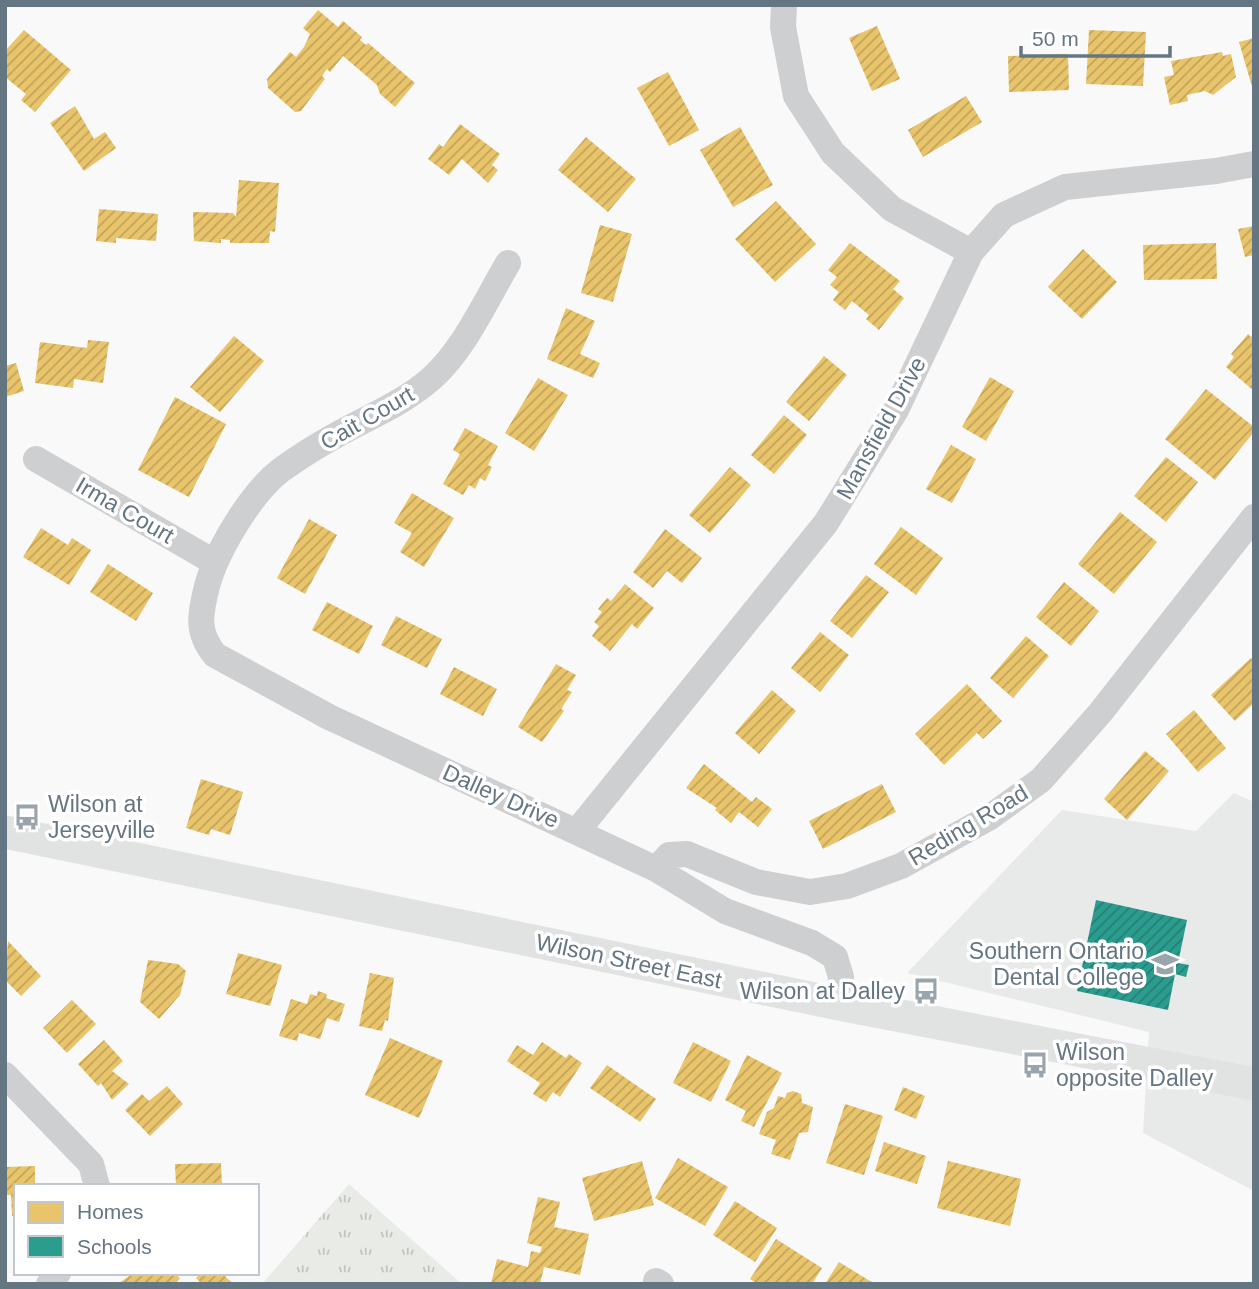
<svg xmlns="http://www.w3.org/2000/svg" width="1259" height="1289" font-family="Arial,sans-serif">
	<defs>
		<pattern id="grass-tufts" width="24" height="20" patternUnits="userSpaceOnUse" patternTransform="scale(1.75)"><rect width="24" height="20" fill="#e8ebe6"/><path d="M3 7l-1-3M5 7V3M7 7l1-3M15 17l-1-3M17 17v-4M19 17l1-3" fill="none" stroke="#c0c3c0"/></pattern>
		<pattern id="homes-hatch" width="6" height="6" patternUnits="userSpaceOnUse" patternTransform="scale(1.75)"><rect width="6" height="6" fill="#e9c46a"/><path d="M-1 1l2-2M0 6l6-6M5 7l2-2" fill="none" stroke="#c0a45d"/></pattern>
		<pattern id="schools-hatch" width="6" height="6" patternUnits="userSpaceOnUse" patternTransform="scale(1.75)"><rect width="6" height="6" fill="#2a9d8f"/><path d="M-1 1l2-2M0 6l6-6M5 7l2-2" fill="none" stroke="#277e75"/></pattern>
	</defs>
	<rect width="100%" height="100%" fill="#f9f9f9"/>
	<!-- built -->
	<path fill="#e8e9e9" d="M1234,793L1254,802V1191L1143,1133L1149,1032L907,973L1062,810L1196,831Z"/>
	<!-- grass -->
	<path fill="url(#grass-tufts)" d="M349,1184L462,1284H262Z"/>
	<!-- homes -->
	<path fill="url(#homes-hatch)" d="M318,10L338,27L343,21L362,37L360,40L366,45L368,43L415,83L395,107L380,94L377,85L343,56L330,72L327,69L322,76L325,79L301,111L295,112L268,88L267,79L290,52L296,57L304,47L310,34L303,28Z
		M877,26L900,79L872,91L849,38Z
		M24,30L71,70L35,112L21,100L26,94L5,77V51Z
		M1089,30L1146,32L1143,86L1086,84Z
		M1254,38V90H1253L1239,42Z
		M1222,52L1223,56L1231,54L1236,77L1213,95L1205,91L1187,95L1188,101L1170,105L1164,77L1174,75L1171,61Z
		M1068,54L1069,90L1009,92L1008,56Z
		M668,72L699,130L669,146L637,88Z
		M966,96L982,122L923,157L908,130Z
		M75,106L94,139L105,132L116,148L84,171L50,123Z
		M460,124L500,154L492,165L498,170L488,183L462,159L449,175L428,159L439,144L443,147Z
		M740,127L773,185L733,207L700,150Z
		M586,137L636,179L608,212L558,170Z
		M239,180L279,183L275,232L270,231L269,243H230V240L221,239V243L194,241L193,212L233,213L236,217Z
		M776,201L816,244L775,282L735,239Z
		M99,209L158,214L156,241L116,238V243L96,241Z
		M600,225L632,234L613,302L581,293Z
		M1254,226V255L1245,257L1238,229Z
		M850,243L900,281L893,289L904,298L879,330L866,319L869,315L852,301L845,310L833,300L839,292L830,285L837,277L828,270Z
		M1216,243L1217,279L1144,280L1143,245Z
		M1083,249L1117,282L1082,319L1048,287Z
		M566,308L595,321L580,354L600,363L593,378L547,359Z
		M1254,333V391L1226,367L1234,357L1231,354L1248,334L1251,337Z
		M234,336L264,361L220,412L190,387Z
		M88,340L109,342L103,383L74,379L73,388L35,383L40,342L87,348Z
		M824,356L847,375L809,421L786,402Z
		M16,363L24,391L5,397V366Z
		M990,377L1014,391L986,441L962,427Z
		M538,378L568,395L534,451L505,433Z
		M1206,389L1254,427V432L1215,480L1165,439Z
		M175,397L226,424L189,497L138,470Z
		M784,415L807,435L774,474L751,455Z
		M465,428L498,446L488,465L492,467L485,481L480,478L475,489L469,485L463,495L443,484L460,454L453,450Z
		M951,445L976,459L952,503L926,489Z
		M1166,457L1198,482L1166,522L1134,496Z
		M730,467L751,485L710,533L689,515Z
		M412,493L454,518L424,567L400,552L412,533L394,523Z
		M1120,512L1157,542L1114,594L1078,564Z
		M309,519L337,535L305,594L277,578Z
		M901,527L943,558L916,595L874,564Z
		M41,528L68,545L72,538L91,550L69,585L23,557Z
		M665,529L702,558L682,583L667,571L653,588L633,572Z
		M108,564L153,593L136,621L90,592Z
		M866,575L889,592L852,638L830,621Z
		M1064,582L1099,611L1071,646L1036,617Z
		M625,584L654,608L637,629L632,624L610,651L592,636L599,626L594,622L602,612L598,609L607,598L611,601Z
		M327,602L373,626L359,654L312,630Z
		M396,616L442,639L427,668L381,645Z
		M820,632L849,655L820,692L791,668Z
		M1026,636L1049,656L1013,698L990,678Z
		M1251,658L1254,661V703L1235,721L1211,695Z
		M556,664L576,675L567,690L572,692L561,709L564,711L542,742L518,727Z
		M454,667L497,689L483,716L440,694Z
		M967,684L1002,721L983,739L977,733L944,765L915,734Z
		M772,690L796,711L759,754L735,733Z
		M1194,710L1226,748L1198,772L1166,734Z
		M1145,751L1169,771L1127,820L1104,799Z
		M704,764L752,802L756,797L772,809L758,827L739,812L731,823L715,810L717,808L686,788Z
		M201,779L243,792L230,835L211,829L209,835L186,828Z
		M882,784L896,812L823,849L809,821Z
		M8,941L41,976L21,996L5,980Z
		M238,953L282,965L270,1006L226,994Z
		M148,960L178,964L186,971L180,995L159,1019L140,1002Z
		M370,973L394,978L388,1021L385,1020L382,1031L359,1026Z
		M318,991L327,994L326,998L345,1004L339,1022L327,1018L320,1039L299,1033L297,1041L279,1036L291,999L307,1004L310,994L317,996Z
		M72,1000L96,1024L67,1053L43,1028Z
		M390,1038L443,1061L419,1118L365,1095Z
		M104,1040L123,1061L112,1071L129,1084L112,1100L101,1083L98,1086L78,1064Z
		M542,1042L566,1058L569,1054L582,1063L560,1097L553,1092L546,1102L533,1094L540,1083L507,1061L517,1045L533,1055Z
		M693,1042L731,1061L711,1102L673,1083Z
		M747,1055L782,1073L754,1127L741,1121L746,1111L725,1100Z
		M607,1065L656,1099L640,1122L590,1088Z
		M167,1086L183,1104L150,1136L125,1110L142,1094L149,1101Z
		M903,1087L925,1096L916,1119L894,1110Z
		M793,1091L801,1094L802,1103L813,1107L808,1132L799,1133L790,1160L771,1154L776,1140L759,1134L767,1112L774,1108L778,1096L785,1098L787,1093Z
		M845,1104L883,1116L864,1175L826,1163Z
		M884,1142L926,1156L917,1184L875,1171Z
		M678,1158L728,1187L705,1226L655,1198Z
		M642,1161L654,1205L594,1221L582,1178Z
		M948,1161L1021,1179L1010,1226L937,1208Z
		M221,1163L222,1186H176L175,1164Z
		M35,1166V1186H16V1216H12L11,1195H5V1167Z
		M538,1197L560,1202L554,1227L589,1234L580,1275L544,1267L540,1284H491L497,1259L528,1267L531,1251L540,1253L542,1247L527,1243Z
		M735,1201L777,1228L755,1262L713,1235Z
		M776,1239L822,1268L812,1284H758L750,1279Z
		M839,1262L875,1284H825Z
		M133,1273H174L180,1278L175,1284H118Z
		M201,1273H222L231,1282L202,1284L196,1278Z"/>
	<!-- schools -->
	<path fill="url(#schools-hatch)" d="M1096,900L1187,920L1178,963L1189,965L1186,977L1175,974L1168,1010L1077,991Z"/>
	<g fill="none" stroke-linecap="round" stroke-linejoin="round">
		<!-- minor -->
		<path stroke="#cecfd0" stroke-width="26" d="M784,5L783,27L796,96L833,153L892,209L971,252
			M508,263C485,302 465,348 432,378C405,402 371,416 340,433C320,444 299,457 281,470C251,493 217,550 207,586C200,614 196,632 215,655L329,717L656,869L725,911L812,943L835,957L841,977L839,1004
			M36,459L214,562
			M578,830L826,523L896,410L971,252L1004,215L1065,187L1216,171L1254,164
			M656,869L669,855L687,854L756,882L810,892L847,886L901,866L990,817L1041,780L1100,713L1254,517
			M5,1075L91,1164L97,1186
			M656,1281L661,1284
			M49,1284L58,1273"/>
		<!-- major -->
		<path stroke="#e1e2e2" stroke-width="33" d="M5,832L839,1004L1254,1084"/>
	</g>
	<!-- icons -->
	<defs>
		<g id="bus-bare" transform="scale(2.1)"><path d="M-5-6H5V4H4V6H2V4H-2V6H-4V4H-5ZM-3.5-4V0h7V-4ZM-3.5 1.2v1.5H-2V1.2ZM2 1.2v1.5H3.5V1.2Z" fill="#99a4ac" stroke="#fff" stroke-width="2.5" paint-order="stroke"/></g>
		<g id="university-bare" transform="scale(2.1)"><path d="M0-5L7-2L0 1L-7-2ZM-4 1L0 2.5L4 1V4Q0 6-4 4Z" fill="#99a4ac" stroke="#fff" stroke-width="2.5" paint-order="stroke"/></g>
	</defs>
	<g fill-rule="evenodd">
		<use href="#bus-bare" x="27" y="817"/>
		<use href="#university-bare" x="1165" y="964"/>
		<use href="#bus-bare" x="926" y="991"/>
		<use href="#bus-bare" x="1035" y="1065"/>
	</g>
	<g text-anchor="middle" dominant-baseline="central" stroke-width="7" stroke-linejoin="round" paint-order="stroke">
		<!-- street labels -->
		<g font-size="23" fill="#657683" stroke="#fff">
			<text transform="translate(367 418) rotate(-30)">Cait Court</text>
			<text transform="translate(881 428) rotate(-61)">Mansfield Drive</text>
			<text transform="translate(125 510) rotate(30)">Irma Court</text>
			<text transform="translate(501 796) rotate(24)">Dalley Drive</text>
			<text transform="translate(968 825) rotate(-31)">Reding Road</text>
			<text transform="translate(629 961) rotate(12)">Wilson Street East</text>
		</g>
		<!-- poi labels -->
		<g font-size="23" fill="#657683" stroke="#fff" text-anchor="start">
			<text x="48" y="804">Wilson at<tspan x="48" dy="26">Jerseyville</tspan></text>
			<text x="1144" y="951" text-anchor="end">Southern Ontario<tspan x="1144" dy="26">Dental College</tspan></text>
			<text x="905" y="991" text-anchor="end">Wilson at Dalley</text>
			<text x="1056" y="1052">Wilson<tspan x="1056" dy="26">opposite Dalley</tspan></text>
		</g>
	</g>
	<!-- border -->
	<rect width="1259" height="1289" fill="none" stroke="#657683" stroke-width="14"/>
	<!-- legend -->
	<rect x="14" y="1184" width="245" height="91" fill="#ffffff" stroke="#c1c8cd" stroke-width="2"/>
	<rect x="28" y="1202" width="35" height="21" fill="#e9c46a" stroke="#c1c8cd" stroke-width="2"/>
	<text x="77" y="1219" font-size="21" fill="#657683">Homes</text>
	<rect x="28" y="1236" width="35" height="21" fill="#2a9d8f" stroke="#c1c8cd" stroke-width="2"/>
	<text x="77" y="1254" font-size="21" fill="#657683">Schools</text>
	<!-- scale -->
	<path d="M1021 46v10h149v-10" fill="none" stroke="#657683" stroke-width="3.5"/>
	<text x="1032" y="46" font-size="21" fill="#657683" stroke="#ffffff" stroke-width="5" paint-order="stroke">50 m</text>
</svg>
